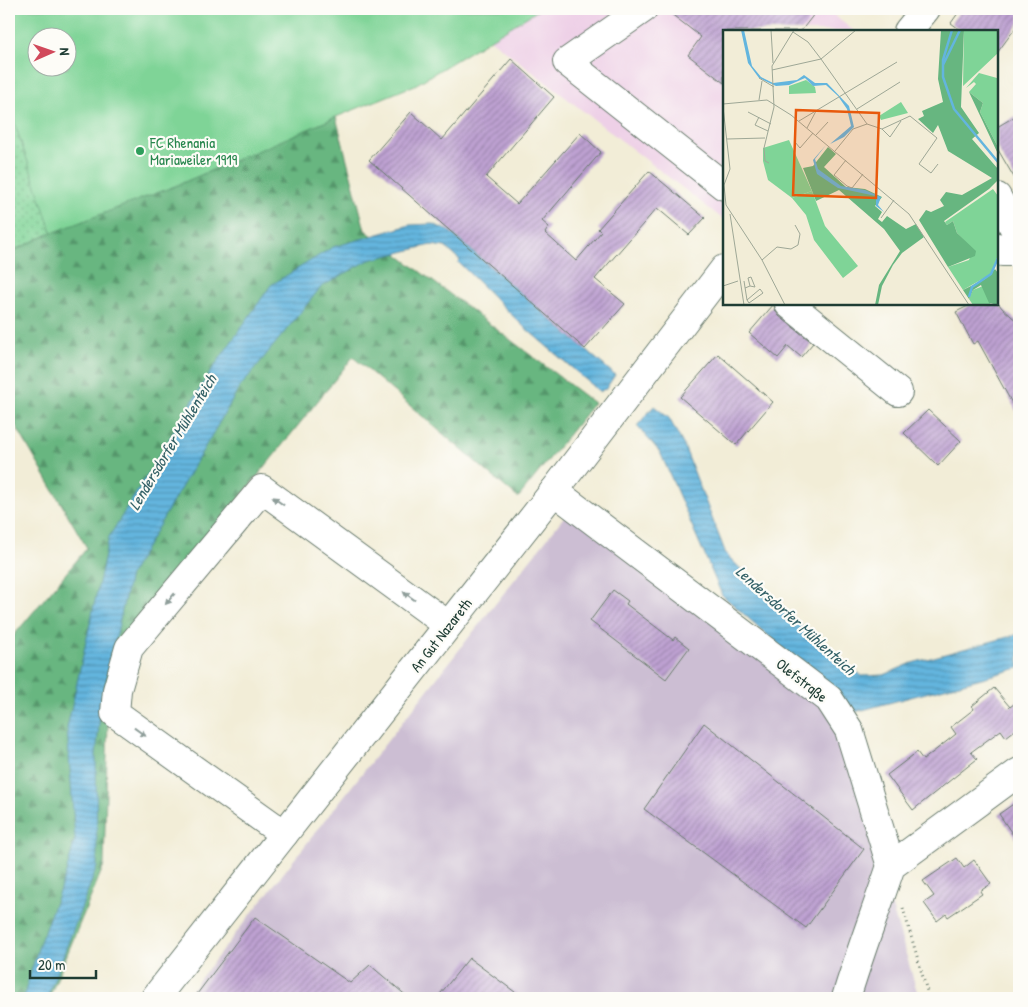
<svg xmlns="http://www.w3.org/2000/svg" width="1028" height="1007" font-family="'Patrick Hand',sans-serif">
	<defs>
		<pattern id="grass-dots" width="8" height="8" patternUnits="userSpaceOnUse" patternTransform="scale(1.25)"><rect width="8" height="8" fill="#7fd497"/><path d="M2 2h.1M6 6h.1" fill="none" stroke="#67ad7c" stroke-width="1.8" stroke-linecap="round"/></pattern>
		<pattern id="forest-firs" width="22" height="20" patternUnits="userSpaceOnUse" patternTransform="scale(1.25)"><rect width="22" height="20" fill="#67b680"/><path d="M5 1l3.5 6h-7zM16 11l3.5 6h-7z" fill="#54956a"/></pattern>
		<pattern id="water-rules" width="6" height="5" patternUnits="userSpaceOnUse" patternTransform="scale(1.25)"><rect width="6" height="5" fill="#63b5de"/><path d="M0 2.5h6" fill="none" stroke="#5194b5"/></pattern>
		<pattern id="building-hatch" width="6" height="6" patternUnits="userSpaceOnUse" patternTransform="scale(1.25)"><rect width="6" height="6" fill="#bea1d2"/><path d="M-1 1l2-2M0 6l6-6M5 7l2-2" fill="none" stroke="#9a84ab"/></pattern>
	</defs>
	<rect width="100%" height="100%" fill="#fdfcf7"/>
	<filter id="ink" filterUnits="userSpaceOnUse"><feTurbulence type="fractalNoise" baseFrequency=".02" numOctaves="2"/><feDisplacementMap in="SourceGraphic" scale="10" xChannelSelector="R" yChannelSelector="G"/><feConvolveMatrix kernelMatrix="1 2 1 2 8 2 1 2 1" color-interpolation-filters="sRGB"/></filter>
	<filter id="wash" filterUnits="userSpaceOnUse"><feTurbulence type="fractalNoise" baseFrequency=".0096" numOctaves="4" result="noise"/><feDisplacementMap in="SourceGraphic" scale="20" xChannelSelector="R" yChannelSelector="G"/><feGaussianBlur stdDeviation="1.12" result="paint"/><feColorMatrix in="noise" values="0 0 0 0 0 0 0 0 0 0 0 0 0 0 0 0 0 1.4 0 .05"/><feComposite in="paint" operator="in"/></filter>
	<g filter="url(#wash)">
		<rect width="100%" height="100%" fill="#f2edd7"/>
		<!-- built -->
		<path fill="#eed0e7" d="M540,9H826L854,31H724V220L490,39Z"/>
		<!-- industrial -->
		<path fill="#ccbed3" d="M567,513L822,703L841,734L919,998H185Z"/>
		<!-- grass -->
		<path fill="url(#grass-dots)" stroke="#4f8866" d="M9,105L53,232L9,253Z"/>
		<!-- forest -->
		<path fill="url(#forest-firs)" stroke="#437a5a" d="M336,117L365,230L594,403L518,498L353,357L122,645L109,685L104,865L49,998H9V641L87,548L9,414V253L53,232L175,186Z"/>
		<!-- park -->
		<path fill="#7fd497" stroke="#4f8866" fill-rule="evenodd" d="M9,9H540L415,85L336,117L175,186L52,233L9,107ZM38,38H68V68H38Z"/>
		<!-- water -->
		<path fill="url(#water-rules)" stroke="#417989" d="M433,224L449,231L615,375L605,390L604,389L600,392L523,326L458,262L460,260L445,247L431,245L369,260L321,287L240,387L130,575L101,704L96,755L97,867L47,998H23L40,942L66,873L75,839L67,728L109,537L211,371L271,285L333,247L410,225Z
			M654,406L669,418L684,446L726,554L775,604L862,676L884,675L912,663L1019,634V668L855,712L722,595L660,452L637,426Z"/>
		<g id="blocks">
			<!-- building -->
			<path fill="url(#building-hatch)" d="M665,9H818L801,31H724V83L688,55L701,37Z
				M961,9H1019V23L997,53V31H962L951,23Z
				M511,59L554,97L486,177L517,204L580,133L601,152L542,221L549,227L545,233L576,261L601,232L598,229L649,171L705,218L689,235L657,208L595,279L625,304L585,349L369,160L411,112L442,140Z
				M1019,114V186L997,148V127Z
				M774,304L775,310L779,316L813,343L801,357L788,346L778,358L749,333Z
				M972,304H999L1002,308L1019,323V416L978,341L973,344L956,312Z
				M718,354L773,402L736,445L680,397Z
				M928,410L961,441L938,466L904,433Z
				M613,590L628,601L626,604L673,640L675,637L689,648L666,679L590,621Z
				M994,688L1010,707L1019,700V727L1006,737L1001,730L971,752L977,759L913,810L887,775L917,752L923,760L956,734L951,727L974,709L972,706Z
				M704,723L864,849L806,928L644,809Z
				M1019,800V844L999,814Z
				M957,858L964,868L974,860L991,884L980,891L982,894L948,917L946,914L937,921L924,903L934,896L923,881Z
				M255,917L350,983L370,965L409,998H194Z
				M469,958L523,998H437Z"/>
		</g>
	</g>
	<g filter="url(#ink)">
		<use href="#blocks" fill-opacity="0" stroke="#697b6d" stroke-width="1"/>
		<g fill="none" stroke-linecap="round" stroke-linejoin="round">
			<!-- minor casing -->
			<g stroke="#697b6d" stroke-width="30">
				<path id="minor" d="M643,9L567,62L724,186
					M997,197L1019,237
					M997,247L1002,252H1012L1019,249
					M789,304L898,392
					M554,491L829,699L849,730L891,866L1019,772
					M284,834L115,713L117,690L129,648L262,489L448,625
					M846,998C859,954 876,911 891,866"/>
			</g>
			<!-- major casing -->
			<g stroke="#697b6d" stroke-width="30">
				<path id="major" d="M908,31L926,9
					M155,998L554,491L724,269"/>
			</g>
			<!-- path -->
			<path stroke="#697b6d" stroke-width="3" stroke-dasharray="1 4" stroke-linecap="butt" d="M903,908L929,998"/>
			<!-- minor -->
			<use href="#minor" stroke="#fff" stroke-width="28"/>
			<!-- major -->
			<use href="#major" stroke="#fff" stroke-width="28"/>
		</g>
		<!-- one-way arrows -->
		<defs><path id="oneway-solid" d="M-6-.8H1V-3.2L6.5 0L1 3.2V.8H-6Z" transform="scale(1.25)"/></defs>
		<g fill="#8f9e9a">
			<use href="#oneway-solid" transform="translate(278 501) rotate(-144)"/>
			<use href="#oneway-solid" transform="translate(409 596) rotate(-144)"/>
			<use href="#oneway-solid" transform="translate(170 599) rotate(130)"/>
			<use href="#oneway-solid" transform="translate(140 732) rotate(36)"/>
		</g>
	</g>
	<!-- markers -->
	<circle fill="#2e9e5b" stroke="#fdfcf7" stroke-width="2" cx="140" cy="151" r="5"/>
	<g text-anchor="middle" dominant-baseline="central" stroke-width="4.5" stroke-linejoin="round" paint-order="stroke">
		<!-- leisure labels -->
		<g font-size="15" fill="#27864d" stroke="#fdfcf7" text-anchor="start">
			<text x="150" y="142">FC Rhenania<tspan x="150" dy="17">Mariaweiler 1919</tspan></text>
		</g>
		<!-- street labels -->
		<g font-size="15" fill="#1f3d34" stroke="#fdfcf7">
			<text transform="translate(441 635) rotate(-52)">An Gut Nazareth</text>
			<text transform="translate(802 680) rotate(38)">Olefstraße</text>
		</g>
		<!-- water labels -->
		<g font-size="16" font-style="italic" fill="#336167" stroke="#fdfcf7">
			<text transform="translate(172 442) rotate(-59)">Lendersdorfer Mühlenteich</text>
			<text transform="translate(796 620) rotate(42)">Lendersdorfer Mühlenteich</text>
		</g>
	</g>
	<!-- overview -->
	<g transform="translate(723 30)">
		<rect width="275" height="275" fill="#f2edd7"/>
		<path d="M256,43L274,48L275,117L257,82L260,73L246,62L253,54L251,52L243,58ZM178,72L185,83L158,90L156,86ZM270,159L275,166V225L268,244L240,260L225,237L246,230L250,220L234,203L230,191L224,195L222,192ZM89,161L102,196L135,236L120,248L91,210L83,185L69,168ZM260,256L268,275H250L246,269L250,260Z" fill="#7fd497"/>
		<path d="M218,0H241L238,77L256,103L249,109L275,139V150L266,159L221,191L224,195L230,191L234,203L253,221L252,226L225,237L196,190L203,180L208,182L221,176L217,170L223,162L239,165L269,148L225,121L215,95L210,103L195,89L201,86L199,81L220,72L215,49ZM246,62L260,73L257,82L275,117V124ZM105,117L113,124L101,137L123,157L142,159L159,167L152,176L159,182L155,189L159,192L164,186L183,199L193,194L201,207L179,223L170,235L159,256L155,275H152L156,255L177,221L161,199L116,160L93,171L80,138L90,136ZM272,239L275,243V275L266,273L258,255L250,260L246,269L240,260L262,249Z" fill="#67b680"/>
		<path d="M241,0H275V23L240,56ZM83,50L92,57L93,63L66,64V56ZM66,110L89,161L69,168L45,150L40,131V118Z" fill="#7fd497"/>
		<path d="M18,0H21L29,36L38,47L50,53L74,50L81,45L92,53H104L126,76L131,97L121,107L107,114L128,96L124,79L115,66L103,55L90,56L82,48L66,55L53,56L36,48L25,33ZM103,115L92,129L95,139L118,156L142,160L158,167L155,175L161,182L153,176V166L115,158L94,144L90,130Z" fill="#63b5de"/>
		<path fill="none" stroke="#63b5de" stroke-width="2.5" d="M229,0L220,30V47L231,79L275,132M220,35L237,0M246,267L249,257L268,244L275,228"/>
		<path fill="none" stroke="#9ea796" stroke-width="1" d="M48,0L50,33M70,2L85,12L98,29L133,0M49,40L98,29L144,94L130,99L112,121M36,48L51,57M36,70L39,51M0,74L44,70L68,85L186,184L246,275M0,77L7,139L1,155L3,175L39,230L62,275M134,79L177,52M25,82L48,94M36,87L32,95L45,101M76,91L174,32M144,94L159,99L187,86L214,108L196,134L208,143L215,134M84,98L93,81M159,99L167,107L178,91M93,105L105,92M4,109L42,108M72,112L77,118L90,103M123,130L111,145L124,156L129,158L140,144M46,133L42,131L41,118L51,77L49,36L71,0M7,184L21,275M158,188L171,170M39,230L54,217L68,219L75,215L77,204L72,195M21,251L24,270M0,256L15,251M22,258L27,256L25,248L28,247L32,257L27,256M37,259L40,263L26,273L24,270Z"/>
		<path fill="#e8590c" fill-opacity="0.15" stroke="#e8590c" stroke-width="2.5" d="M73,80L156,83L153,168L70,165Z"/>
		<rect width="275" height="275" fill="none" stroke="#1f3d34" stroke-width="2.5"/>
	</g>
	<!-- margin -->
	<rect width="1028" height="1007" fill="none" stroke="#fdfcf7" stroke-width="30"/>
	<!-- north arrow -->
	<g transform="translate(52 52) rotate(88)"><circle r="24" fill="#fdfcf7" stroke="#a4b0a9"/>
	<path d="M0-4L9 19L0 12L-9 19Z" fill="#d1495b"/>
	<text y="-8" font-size="14" font-weight="bold" text-anchor="middle" fill="#1f3d34">N</text>
	</g>
	<!-- scale -->
	<path d="M30 970v8h66v-8" fill="none" stroke="#1f3d34" stroke-width="2.5"/>
	<text x="38" y="970" font-size="15" fill="#1f3d34" stroke="#fdfcf7" stroke-width="4" paint-order="stroke">20 m</text>
</svg>
